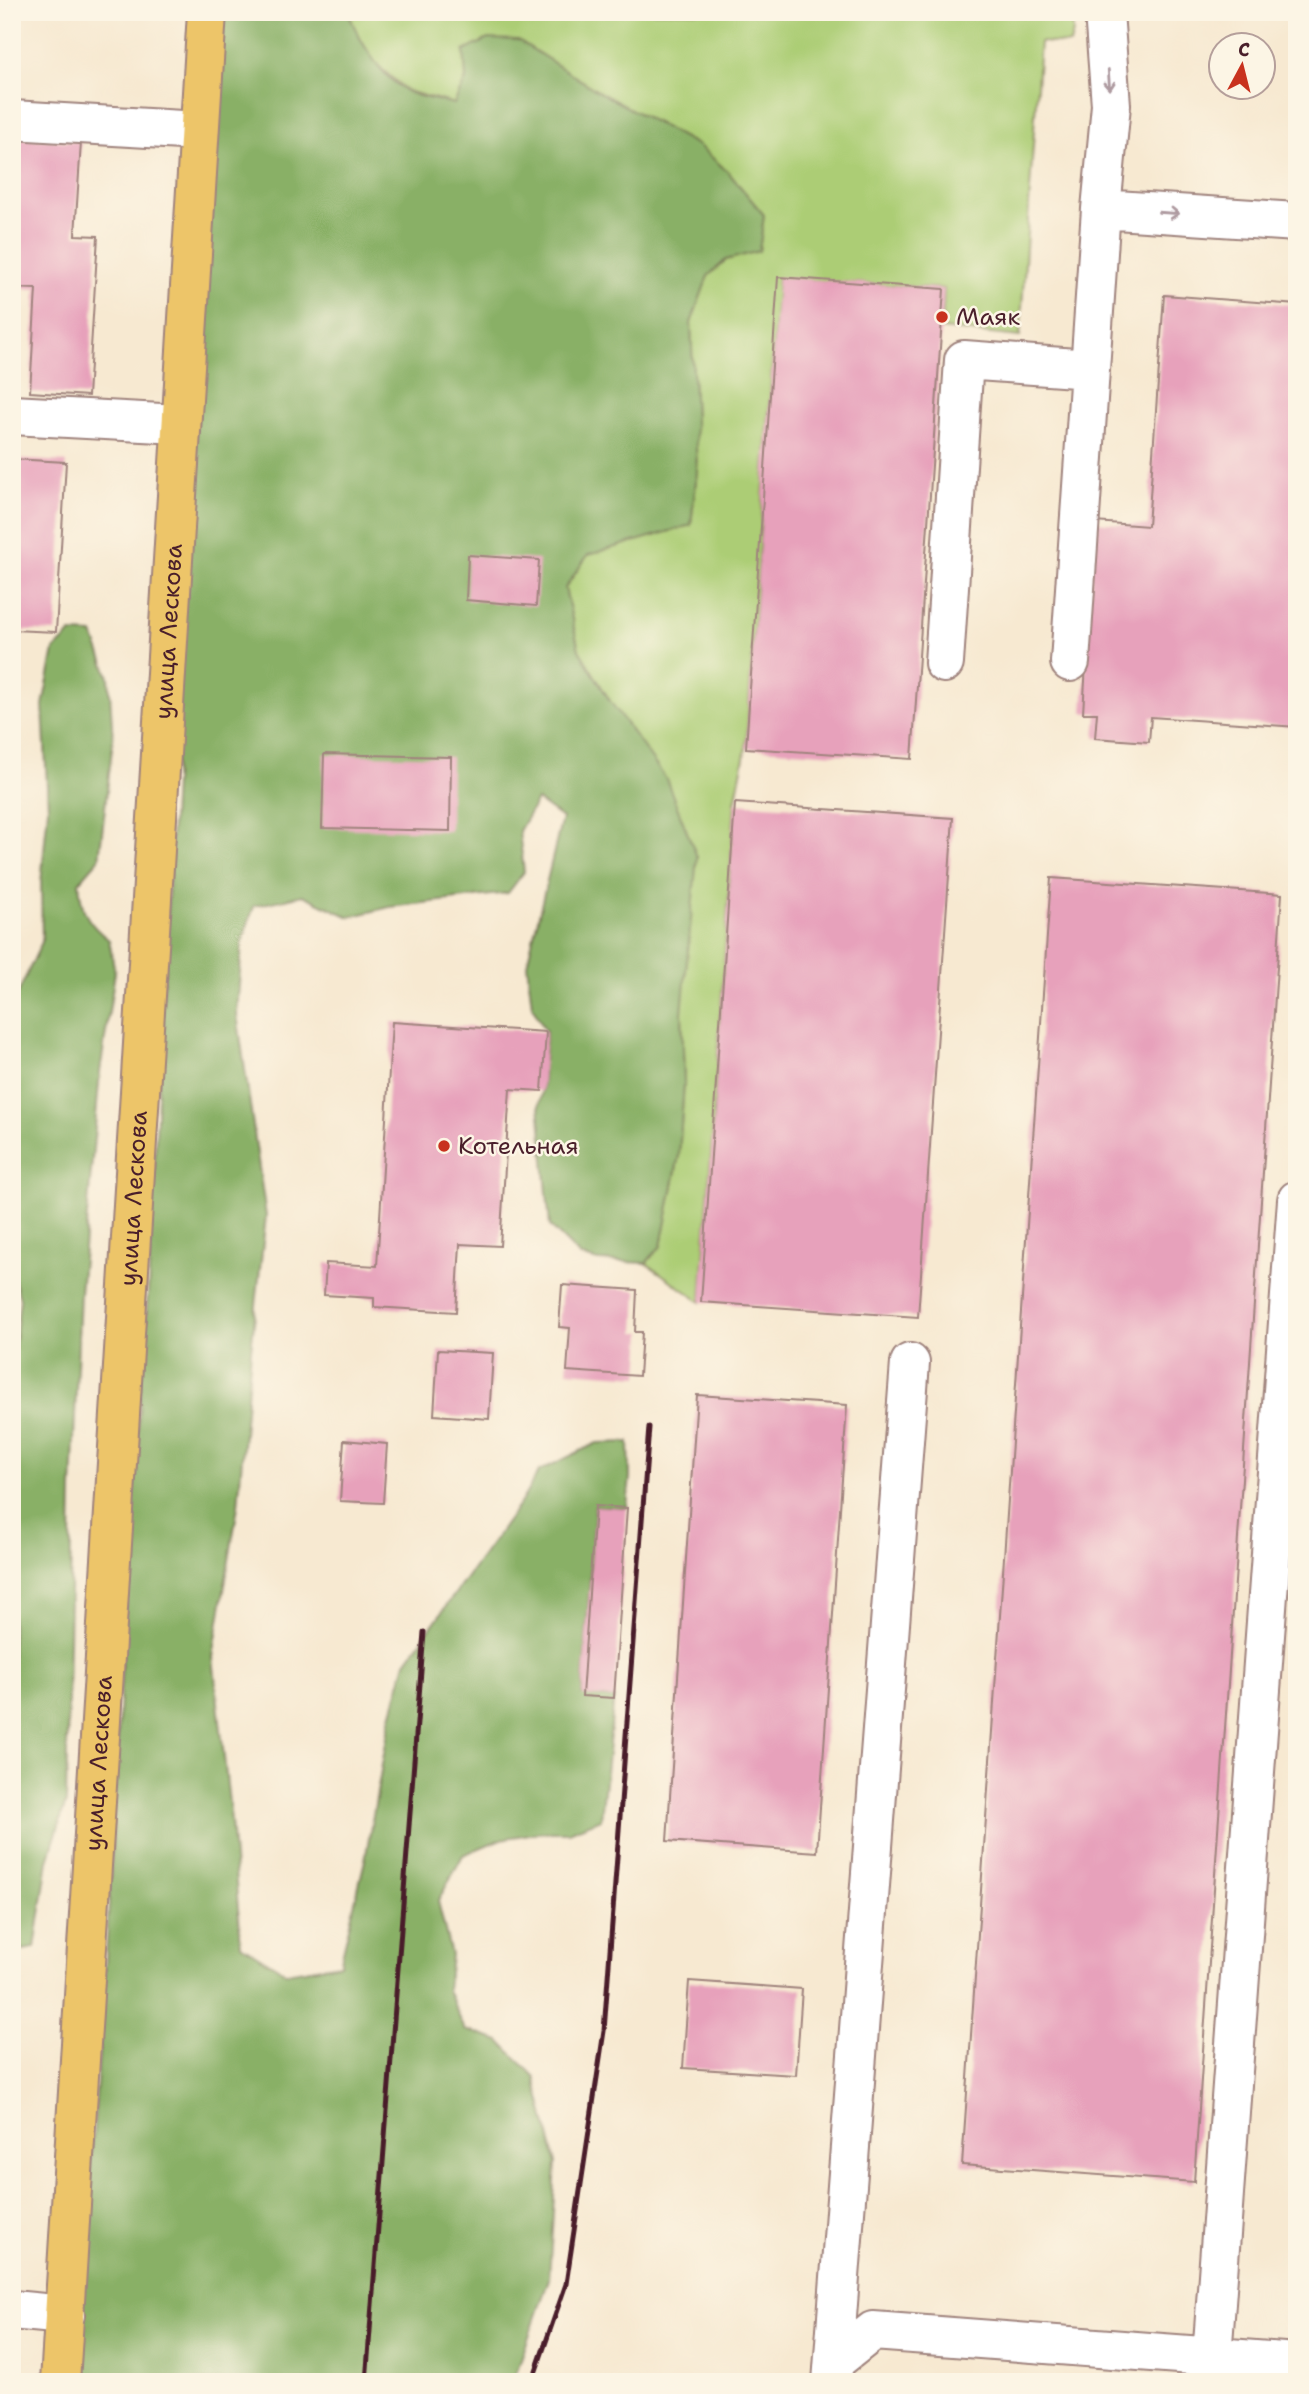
<svg xmlns="http://www.w3.org/2000/svg" width="1309" height="2394" font-family="'Shantell Sans',sans-serif">
	<rect width="100%" height="100%" fill="#fcf5e5"/>
	<filter id="ink" filterUnits="userSpaceOnUse"><feTurbulence type="fractalNoise" baseFrequency=".0143" numOctaves="2"/><feDisplacementMap in="SourceGraphic" scale="14" xChannelSelector="R" yChannelSelector="G"/><feConvolveMatrix kernelMatrix="1 2 1 2 8 2 1 2 1" color-interpolation-filters="sRGB"/></filter>
	<filter id="wash" filterUnits="userSpaceOnUse"><feTurbulence type="fractalNoise" baseFrequency=".00686" numOctaves="4" result="noise"/><feDisplacementMap in="SourceGraphic" scale="28" xChannelSelector="R" yChannelSelector="G"/><feGaussianBlur stdDeviation="1.57" result="paint"/><feColorMatrix in="noise" values="0 0 0 0 0 0 0 0 0 0 0 0 0 0 0 0 0 1.4 0 .05"/><feComposite in="paint" operator="in"/></filter>
	<g filter="url(#wash)">
		<rect width="100%" height="100%" fill="#f7e9d1"/>
		<!-- green -->
		<path fill="#accd75" stroke="#7b7650" stroke-width="2" d="M348,12H1072L1073,32L1070,44L1040,42L1020,337L942,329L944,289L778,278L746,748L735,803L701,1302L646,1263L661,1246L679,1155L684,1083L682,1013L610,701L579,650L565,588L588,555L691,525L697,471L691,323L708,276L726,260L759,251L764,215L728,172L699,146L599,92L518,40L466,79L455,104L407,91L375,63L357,33Z"/>
		<!-- forest -->
		<path fill="#89b066" stroke="#6a6848" stroke-width="2" d="M223,12H348C359,40 379,75 406,91C419,98 440,100 454,104L466,79L464,51L488,39L518,40L599,92L699,146L728,172L764,215L759,251L726,260L708,276L691,323L697,471L691,525L588,555L565,588L579,650L610,701L666,779L697,857L682,1013L684,1083L679,1155L661,1246L646,1263L598,1261L580,1256L550,1226L539,1105L542,1091L546,1032L532,1006L527,964L562,818L537,800L519,831L524,872L508,893L390,907L349,917L303,895L254,906L242,942L237,1014L266,1216L251,1350L238,1506L213,1657L231,1821L241,1945L286,1973L340,1964L365,1860L390,1720L406,1662L521,1502L539,1471L597,1443L629,1442L630,1477L627,1508L595,1506L582,1695L614,1698L601,1819L569,1832H541L501,1839L463,1855L438,1901L451,1955L447,1990L465,2030L500,2041L535,2077L556,2163L549,2279L513,2382H75L106,1959L125,1602L148,1292L181,645Z
			M71,633L93,634L109,677L113,740L99,859L79,882C81,911 86,922 109,940L115,972L100,1072L80,1293L72,1489L66,1802L48,1861L35,1948L23,1950L12,1940V1368L20,1299L12,1271V1006L42,942L41,883L48,808L43,705L54,650Z"/>
		<g id="blocks">
			<!-- building -->
			<path fill="#e7a1bb" d="M12,138L81,142L75,235L98,236L88,396L30,392L36,289L12,288Z
				M778,277L944,289L912,759L746,748Z
				M1164,295L1297,305V727L1151,717L1149,742L1095,738L1097,713H1083L1095,522L1148,526Z
				M12,459L66,462L56,632L12,630Z
				M468,555L539,560L536,606L466,600Z
				M324,754L451,757L450,831L322,828Z
				M735,803L953,818L918,1317L701,1302Z
				M1051,878L1282,894L1194,2182L962,2165Z
				M392,1022L546,1032L542,1091L510,1089L500,1246L460,1244L456,1312L374,1307V1298L324,1295L326,1263L377,1266Z
				M562,1285L637,1290L635,1332H642L639,1376L567,1371L570,1328L559,1327Z
				M438,1350L493,1353L489,1419L434,1415Z
				M697,1395L847,1405L817,1852L667,1841Z
				M344,1440L387,1444L383,1503L340,1501Z
				M595,1506L627,1508L614,1698L582,1696Z
				M689,1981L802,1989L796,2075L683,2068Z"/>
		</g>
	</g>
	<g filter="url(#ink)">
		<use href="#blocks" fill-opacity="0" stroke="#a0847e" stroke-width="2"/>
		<g fill="none" stroke-linecap="round" stroke-linejoin="round">
			<!-- minor casing -->
			<g stroke="#a0847e" stroke-width="42">
				<path id="minor" d="M12,120L199,131
					M1101,209L1297,222
					M12,415L180,424
					M1070,662L1101,209L1111,105L1104,12
					M944,663L964,360L1090,369
					M12,2310L65,2315
					M1212,2357L1297,1200
					M834,2362L873,2331L1297,2363
					M832,2382L910,1363"/>
			</g>
			<!-- major casing -->
			<g stroke="#a0847e" stroke-width="42">
				<g id="major">
					<path id="s1" d="M60,2382L207,12"/>
				</g>
			</g>
			<!-- minor -->
			<use href="#minor" stroke="#fff" stroke-width="38"/>
			<!-- major -->
			<use href="#major" stroke="#edc569" stroke-width="38"/>
			<!-- rail -->
			<path stroke="#4a1f2b" stroke-width="5" d="M366,2382L424,1632
				M532,2382L566,2284L604,2031L649,1427"/>
		</g>
		<!-- one-way arrows -->
		<defs><path id="oneway-shaft" d="M-6 0H5M1.5-3L5.5 0L1.5 3" fill="none" stroke-width="1.6" stroke-linecap="round" stroke-linejoin="round" transform="scale(1.75)"/></defs>
		<g stroke="#ae9aa0">
			<use href="#oneway-shaft" transform="translate(1109 80) rotate(86)"/>
			<use href="#oneway-shaft" transform="translate(1169 213) rotate(4)"/>
		</g>
	</g>
	<!-- markers -->
	<g fill="#c8321e" stroke="#fcf5e5" stroke-width="2.5">
		<circle cx="942" cy="317" r="7"/>
		<circle cx="444" cy="1146" r="7"/>
	</g>
	<g text-anchor="middle" dominant-baseline="central" stroke-width="5" stroke-linejoin="round" paint-order="stroke">
		<!-- poi labels -->
		<g font-size="24" fill="#4a1f2b" stroke="#fcf5e5" text-anchor="start">
			<text x="956" y="317">Маяк</text>
			<text x="458" y="1146">Котельная</text>
		</g>
		<!-- street labels -->
		<g font-size="24" fill="#4a1f2b" stroke="#fcf5e5">
			<text stroke="none"><textPath href="#s1" startOffset="1754">улица Лескова</textPath></text>
			<text stroke="none"><textPath href="#s1" startOffset="1186">улица Лескова</textPath></text>
			<text stroke="none"><textPath href="#s1" startOffset="620">улица Лескова</textPath></text>
		</g>
	</g>
	<!-- margin -->
	<rect width="1309" height="2394" fill="none" stroke="#fcf5e5" stroke-width="42"/>
	<!-- north arrow -->
	<g transform="translate(1242 66) rotate(7)"><circle r="33" fill="#fcf5e5" stroke="#b59f9b" stroke-width="2"/>
	<path d="M0-5L12 26L0 18L-12 26Z" fill="#c8321e"/>
	<text y="-10" font-size="19" font-weight="bold" text-anchor="middle" fill="#4a1f2b">С</text>
	</g>
</svg>
